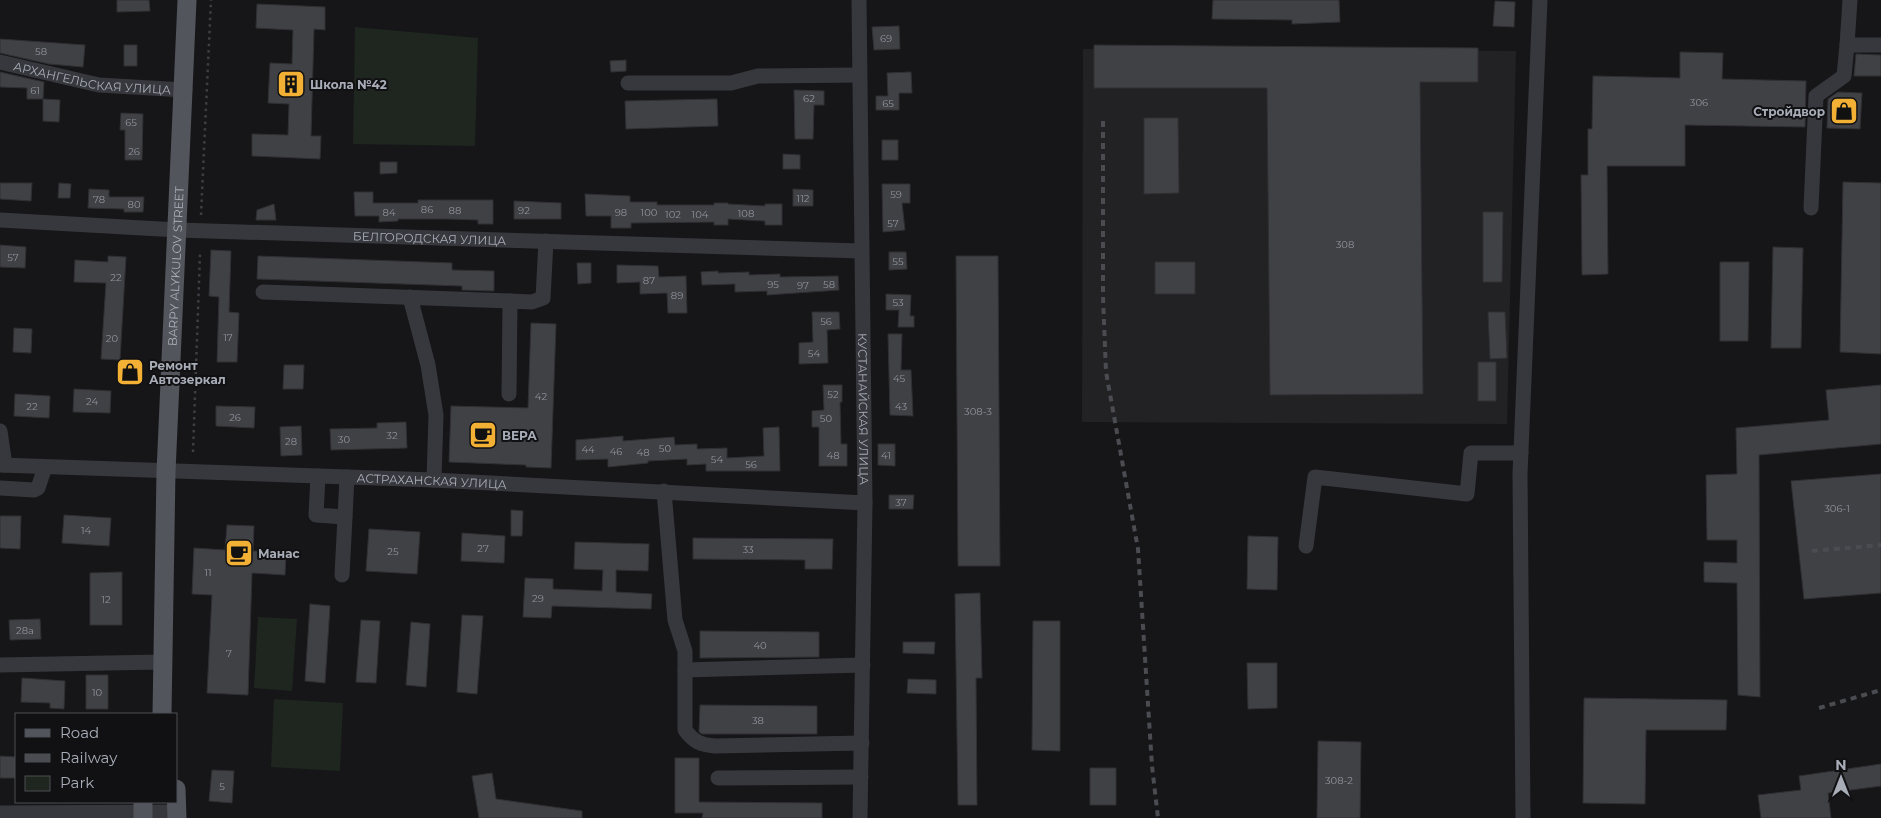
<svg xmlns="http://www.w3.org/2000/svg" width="1881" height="818" font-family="Montserrat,sans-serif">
	<rect width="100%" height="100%" fill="#161618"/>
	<!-- built -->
	<path fill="#222225" d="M1083,49L1516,51L1507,424L1082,422Z"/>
	<!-- green -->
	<path fill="#1e261f" d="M355,27L478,38L475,146L353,144Z
		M258,617L297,619L292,691L254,688Z
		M274,699L343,703L340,771L271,767Z"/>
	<!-- building -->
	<path fill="#404145" stroke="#303034" d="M117,0H149L150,11L117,12Z
		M1213,0H1339L1340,22L1292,24V20L1212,19Z
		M1495,1L1515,2L1514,27L1493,26Z
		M257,4L325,7V30L314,29L311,136H321L320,159L252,156V134L288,135L289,104L268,103L270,63L292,64L293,30L256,28Z
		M899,26L900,49L874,50L872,27Z
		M0,39L85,45L83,67L49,64L0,53Z
		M124,45H137V66H124Z
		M1094,45L1478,48V82H1420L1423,394L1270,395L1267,88H1094Z
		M1680,52L1723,53L1722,79L1806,81L1805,127L1685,125V166H1607L1608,274L1582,275L1581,175H1588V129H1592L1593,76L1680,78Z
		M1856,54L1881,55V76H1854Z
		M626,60V71L611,72L610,61Z
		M0,72L44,82L43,99H27V88L0,87Z
		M911,72L912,93H899V110H876V96H888L887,73Z
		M794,90L824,91V105H814L813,139H795Z
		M1838,92L1862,93L1860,129L1827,128L1828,99Z
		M43,99L60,100L59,122L43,121Z
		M717,99L718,126L626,129L625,101Z
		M121,113L143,114L142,160H125V130H120Z
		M1144,118H1178L1179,193L1144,194Z
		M882,140H898V160H882Z
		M783,154L800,155V169H783Z
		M380,162H397V173L380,174Z
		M1843,182L1881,183V354L1840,352Z
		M0,183H32L31,201L0,199Z
		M59,183L71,184L70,198H58Z
		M882,184H910V203H902L905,230L883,232Z
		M89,189L109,190V197H144L143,212H124V209L88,208Z
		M793,189L813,190V206H793Z
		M354,192H373V203H418V200H493V224H478V220L447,219H398V221L379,222V216H355Z
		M585,194L630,196V202H657V205H714V203H728V204L765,206V204H782V225H765V221L728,219V225H714V222L631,223V228H611V216H586Z
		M514,201L561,203V219H514Z
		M274,204L276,220H256L257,210Z
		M1483,212H1503L1502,282H1483Z
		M0,245L26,247L25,268L0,267Z
		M1773,247L1803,248L1801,348H1771Z
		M211,250L231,251L229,312L239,313L237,362H217L219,297L209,296Z
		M889,252H906L907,269L889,270Z
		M108,256L126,257L120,360L101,359L106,283L74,282L75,260L108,262Z
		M258,256L452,263V270L494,271V291L462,290V286L257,279Z
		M956,256H998L1000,566H958Z
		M1155,262H1195V294H1155Z
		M1720,262H1749L1748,341H1720Z
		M577,263H591V283L578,284Z
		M617,265L658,266L659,277L686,276L687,313H668L667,293L640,294V282L617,283Z
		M718,271V273L749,272V275L780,274V277L838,276L839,290L767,295V291L735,292V284L702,285L701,272Z
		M886,294L911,295L910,316H914V327H898L899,310H886Z
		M812,312H839L840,329L827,330L828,363L799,364V343L813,342Z
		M1488,312H1505L1507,358L1490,359Z
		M531,323L556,324L551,468L526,467V465L449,462L451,406L528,408Z
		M14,328L32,329L31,353L13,352Z
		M888,334H902L901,370H911L913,416L890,415Z
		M1478,362H1496V401H1478Z
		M119,364L143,365L142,382L118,380Z
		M284,365H304L303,389H283Z
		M823,385H842V402H840L841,444H847V466H819V427H812V411L824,410Z
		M1881,385V444L1759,455L1760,697L1738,695L1737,583L1704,582V562L1737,563V540H1707L1706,475L1737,474L1736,428L1829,420L1826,390Z
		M74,389L111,391L110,413L73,412Z
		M15,394L50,396L49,418L14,416Z
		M216,406L255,407L254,428L216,426Z
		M406,422L407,448L331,450L330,429L377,428V423Z
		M301,426L302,455L281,456L280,427Z
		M779,427L780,471H706V464L687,465V459L648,461V463L608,467V459L576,460V440L623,436V441L674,437L675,445L697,444V449L727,448V458L764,456L763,428Z
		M878,444H895V466L878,465Z
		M1881,474V593L1804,599L1791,481Z
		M889,495H914L913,509H889Z
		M511,510L523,511L522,536H511Z
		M64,515L111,518L109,546L62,543Z
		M0,516H21L20,549L0,548Z
		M227,525L254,526L253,551L286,552L285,575L252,573L248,695L207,693L212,595L192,594L194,548L225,550Z
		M369,529L420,532L417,574L366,571Z
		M462,533L505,536L504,563L461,561Z
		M1248,536L1278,537L1277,590L1247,589Z
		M693,538L833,539L832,569H805V560L693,559Z
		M575,542L649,544L648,571L616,570V592L652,594L651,609L552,606L551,618L523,617L525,578L553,579V589L602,591L603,570L574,569Z
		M122,572V625H90V573Z
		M980,593L982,678H976L977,805H958L955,594Z
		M310,604L330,606L325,683L305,681Z
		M462,615L483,616L477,694L457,692Z
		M40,619L41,639L10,640L9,620Z
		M361,620L380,621L376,683L356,682Z
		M1033,621H1060V751L1032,750Z
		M411,622L430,624L426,687L406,685Z
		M700,631L819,632V657L700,658Z
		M903,642H935L934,654L903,653Z
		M1247,663H1277V708L1248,709Z
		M86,675H108V709H86Z
		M22,678L65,681L64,709L50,708V703L21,702Z
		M908,679L936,680V694L907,693Z
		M1584,698L1727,700L1726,730H1646L1645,804L1583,803Z
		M700,705L817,706V734H702L699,732Z
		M1318,741L1361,742L1360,818H1317Z
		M0,756L16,757V778H0Z
		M675,758H699V802L822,803V818H702L703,813H675Z
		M1881,764V786L1828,793L1831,818H1761L1758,795L1801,790L1799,776Z
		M1090,768H1116V805H1090Z
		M212,770L234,771L232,803L209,801Z
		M492,773L496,799L582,811V818H479L472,776Z"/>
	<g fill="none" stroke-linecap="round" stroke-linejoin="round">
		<!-- path -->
		<path stroke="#3d3f44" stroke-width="2.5" stroke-dasharray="2.5 4" stroke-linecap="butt" d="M201,215L211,0
			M193,452L200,254"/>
		<!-- minor -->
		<g stroke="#37383d" stroke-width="15">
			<path id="s1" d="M859,0L865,503L860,818"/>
			<path d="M1850,0L1847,45H1881"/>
			<path id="s2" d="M0,62L99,85L185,90"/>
			<path d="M628,83H731L758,76L859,75"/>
			<path d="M1811,208L1816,96L1844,76L1847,45"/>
			<path id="s3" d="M0,220L178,230L861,251"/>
			<path d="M263,292L510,301"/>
			<path d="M410,297L428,365L436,415L434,480"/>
			<path d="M509,394L510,301L532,302L543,298L546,241"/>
			<path d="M0,431L5,465"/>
			<path id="s4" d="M0,465L434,480L865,503"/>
			<path d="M318,476L316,515L345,517L342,575"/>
			<path d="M0,488L34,490L38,488L45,467"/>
			<path d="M664,491L675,620L685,651V730C694,742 701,745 715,746L862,743"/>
			<path d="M345,517L347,477"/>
			<path d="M1306,546L1315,477L1467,494L1471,453H1521"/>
			<path d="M0,665L162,662"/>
			<path d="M685,670L863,665"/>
			<path d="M718,778L861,777"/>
			<path d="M0,813L177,812"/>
			<path d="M1523,818L1520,474L1540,0"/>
		</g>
		<!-- major -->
		<g stroke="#53555c" stroke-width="19">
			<path id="s5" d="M162,714L166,472L187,0"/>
			<path d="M176,789L177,818"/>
			<path d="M143,818V802"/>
		</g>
		<!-- rail -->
		<path stroke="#4a4c52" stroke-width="4" stroke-dasharray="6 5" stroke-linecap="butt" d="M1103,121V297L1106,372L1138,549L1152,766L1158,818
			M1812,551L1881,545
			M1819,708L1881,690"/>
	</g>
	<!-- icons -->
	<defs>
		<g id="building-square" transform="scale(1.4375)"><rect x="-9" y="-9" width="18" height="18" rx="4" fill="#f2b134" stroke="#111113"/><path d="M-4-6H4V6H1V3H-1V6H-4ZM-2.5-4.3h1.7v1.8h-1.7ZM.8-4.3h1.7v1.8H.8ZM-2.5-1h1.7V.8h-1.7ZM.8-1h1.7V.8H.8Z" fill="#111"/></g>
		<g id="shop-square" transform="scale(1.4375)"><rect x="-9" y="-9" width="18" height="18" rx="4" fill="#f2b134" stroke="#111113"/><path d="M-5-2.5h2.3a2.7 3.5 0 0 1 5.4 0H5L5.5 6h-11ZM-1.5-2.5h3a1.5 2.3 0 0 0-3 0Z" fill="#111"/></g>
		<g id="cafe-square" transform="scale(1.4375)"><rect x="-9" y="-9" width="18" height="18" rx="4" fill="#f2b134" stroke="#111113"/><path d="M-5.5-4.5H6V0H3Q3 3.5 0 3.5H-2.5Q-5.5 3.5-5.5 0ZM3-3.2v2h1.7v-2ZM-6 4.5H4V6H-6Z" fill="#111"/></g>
	</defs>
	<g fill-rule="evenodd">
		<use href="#building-square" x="291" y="84"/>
		<use href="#shop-square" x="1844" y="111"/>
		<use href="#shop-square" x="130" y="372"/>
		<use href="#cafe-square" x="483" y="435"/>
		<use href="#cafe-square" x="239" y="553"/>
	</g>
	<g text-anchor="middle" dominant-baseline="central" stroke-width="4" stroke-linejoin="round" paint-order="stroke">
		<!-- number labels -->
		<g font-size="10" fill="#8e929b">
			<text x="886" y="38">69</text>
			<text x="41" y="51">58</text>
			<text x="35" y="90">61</text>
			<text x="809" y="98">62</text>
			<text x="1699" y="102">306</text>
			<text x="888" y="103">65</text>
			<text x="131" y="122">65</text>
			<text x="134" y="151">26</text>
			<text x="896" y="194">59</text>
			<text x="803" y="198">112</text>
			<text x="99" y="199">78</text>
			<text x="134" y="204">80</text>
			<text x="427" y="209">86</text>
			<text x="455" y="210">88</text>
			<text x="524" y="210">92</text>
			<text x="389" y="212">84</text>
			<text x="621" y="212">98</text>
			<text x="649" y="212">100</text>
			<text x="746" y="213">108</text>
			<text x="673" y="214">102</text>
			<text x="700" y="214">104</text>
			<text x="893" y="223">57</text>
			<text x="1345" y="244">308</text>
			<text x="13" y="257">57</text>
			<text x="898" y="261">55</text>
			<text x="116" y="277">22</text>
			<text x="649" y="280">87</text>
			<text x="773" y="284">95</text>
			<text x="829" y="284">58</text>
			<text x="803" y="285">97</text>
			<text x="677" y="295">89</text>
			<text x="898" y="302">53</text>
			<text x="826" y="321">56</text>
			<text x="228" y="337">17</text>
			<text x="112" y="338">20</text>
			<text x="814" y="353">54</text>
			<text x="899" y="378">45</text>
			<text x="833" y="394">52</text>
			<text x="541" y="396">42</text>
			<text x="92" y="401">24</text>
			<text x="32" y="406">22</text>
			<text x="901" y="406">43</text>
			<text x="978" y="411">308-3</text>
			<text x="235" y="417">26</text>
			<text x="826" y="418">50</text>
			<text x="392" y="435">32</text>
			<text x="344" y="439">30</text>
			<text x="291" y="441">28</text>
			<text x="665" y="448">50</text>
			<text x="588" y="449">44</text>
			<text x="616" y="451">46</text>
			<text x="643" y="452">48</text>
			<text x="833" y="455">48</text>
			<text x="886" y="455">41</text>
			<text x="717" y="459">54</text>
			<text x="751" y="464">56</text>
			<text x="901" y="502">37</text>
			<text x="1837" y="508">306-1</text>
			<text x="86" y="530">14</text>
			<text x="483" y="548">27</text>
			<text x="748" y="549">33</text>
			<text x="393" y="551">25</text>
			<text x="208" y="572">11</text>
			<text x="538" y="598">29</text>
			<text x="106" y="599">12</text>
			<text x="25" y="630">28a</text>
			<text x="760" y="645">40</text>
			<text x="229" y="653">7</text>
			<text x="97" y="692">10</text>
			<text x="758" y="720">38</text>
			<text x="1339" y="780">308-2</text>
			<text x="222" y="786">5</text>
		</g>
		<!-- street labels -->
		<g font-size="12" fill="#a8adb8" stroke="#111113">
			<text stroke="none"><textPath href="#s2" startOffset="94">АРХАНГЕЛЬСКАЯ УЛИЦА</textPath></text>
			<text stroke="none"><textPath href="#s3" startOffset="430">БЕЛГОРОДСКАЯ УЛИЦА</textPath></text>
			<text stroke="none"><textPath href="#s5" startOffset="448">BARPY ALYKULOV STREET</textPath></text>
			<text stroke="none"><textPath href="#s1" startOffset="409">КУСТАНАЙСКАЯ УЛИЦА</textPath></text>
			<text stroke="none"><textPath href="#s4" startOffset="432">АСТРАХАНСКАЯ УЛИЦА</textPath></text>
		</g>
		<!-- poi labels -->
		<g font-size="12" font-weight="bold" fill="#a8adb8" stroke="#111113" text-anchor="start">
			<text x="310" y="84">Школа №42</text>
			<text x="1825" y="111" text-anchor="end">Стройдвор</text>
			<text x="149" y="365">Ремонт<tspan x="149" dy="14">Автозеркал</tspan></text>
			<text x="502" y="435">ВЕРА</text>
			<text x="258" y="553">Манас</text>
		</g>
	</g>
	<!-- legend -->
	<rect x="15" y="713" width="162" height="90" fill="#111113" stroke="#4d4f55"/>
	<rect x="25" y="729" width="25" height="8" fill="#53555c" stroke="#4d4f55"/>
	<text x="60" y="738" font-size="15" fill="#a8adb8">Road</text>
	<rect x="25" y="754" width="25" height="8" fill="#4a4c52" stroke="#4d4f55"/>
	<text x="60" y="763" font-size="15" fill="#a8adb8">Railway</text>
	<rect x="25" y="776" width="25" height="15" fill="#1e261f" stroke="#4d4f55"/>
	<text x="60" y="788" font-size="15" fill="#a8adb8">Park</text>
	<!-- north arrow -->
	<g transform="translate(1841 778)" stroke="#111113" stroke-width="4" paint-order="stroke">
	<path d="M0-4L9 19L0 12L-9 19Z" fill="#a8adb8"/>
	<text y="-8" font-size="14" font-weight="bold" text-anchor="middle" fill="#a8adb8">N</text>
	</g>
</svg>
